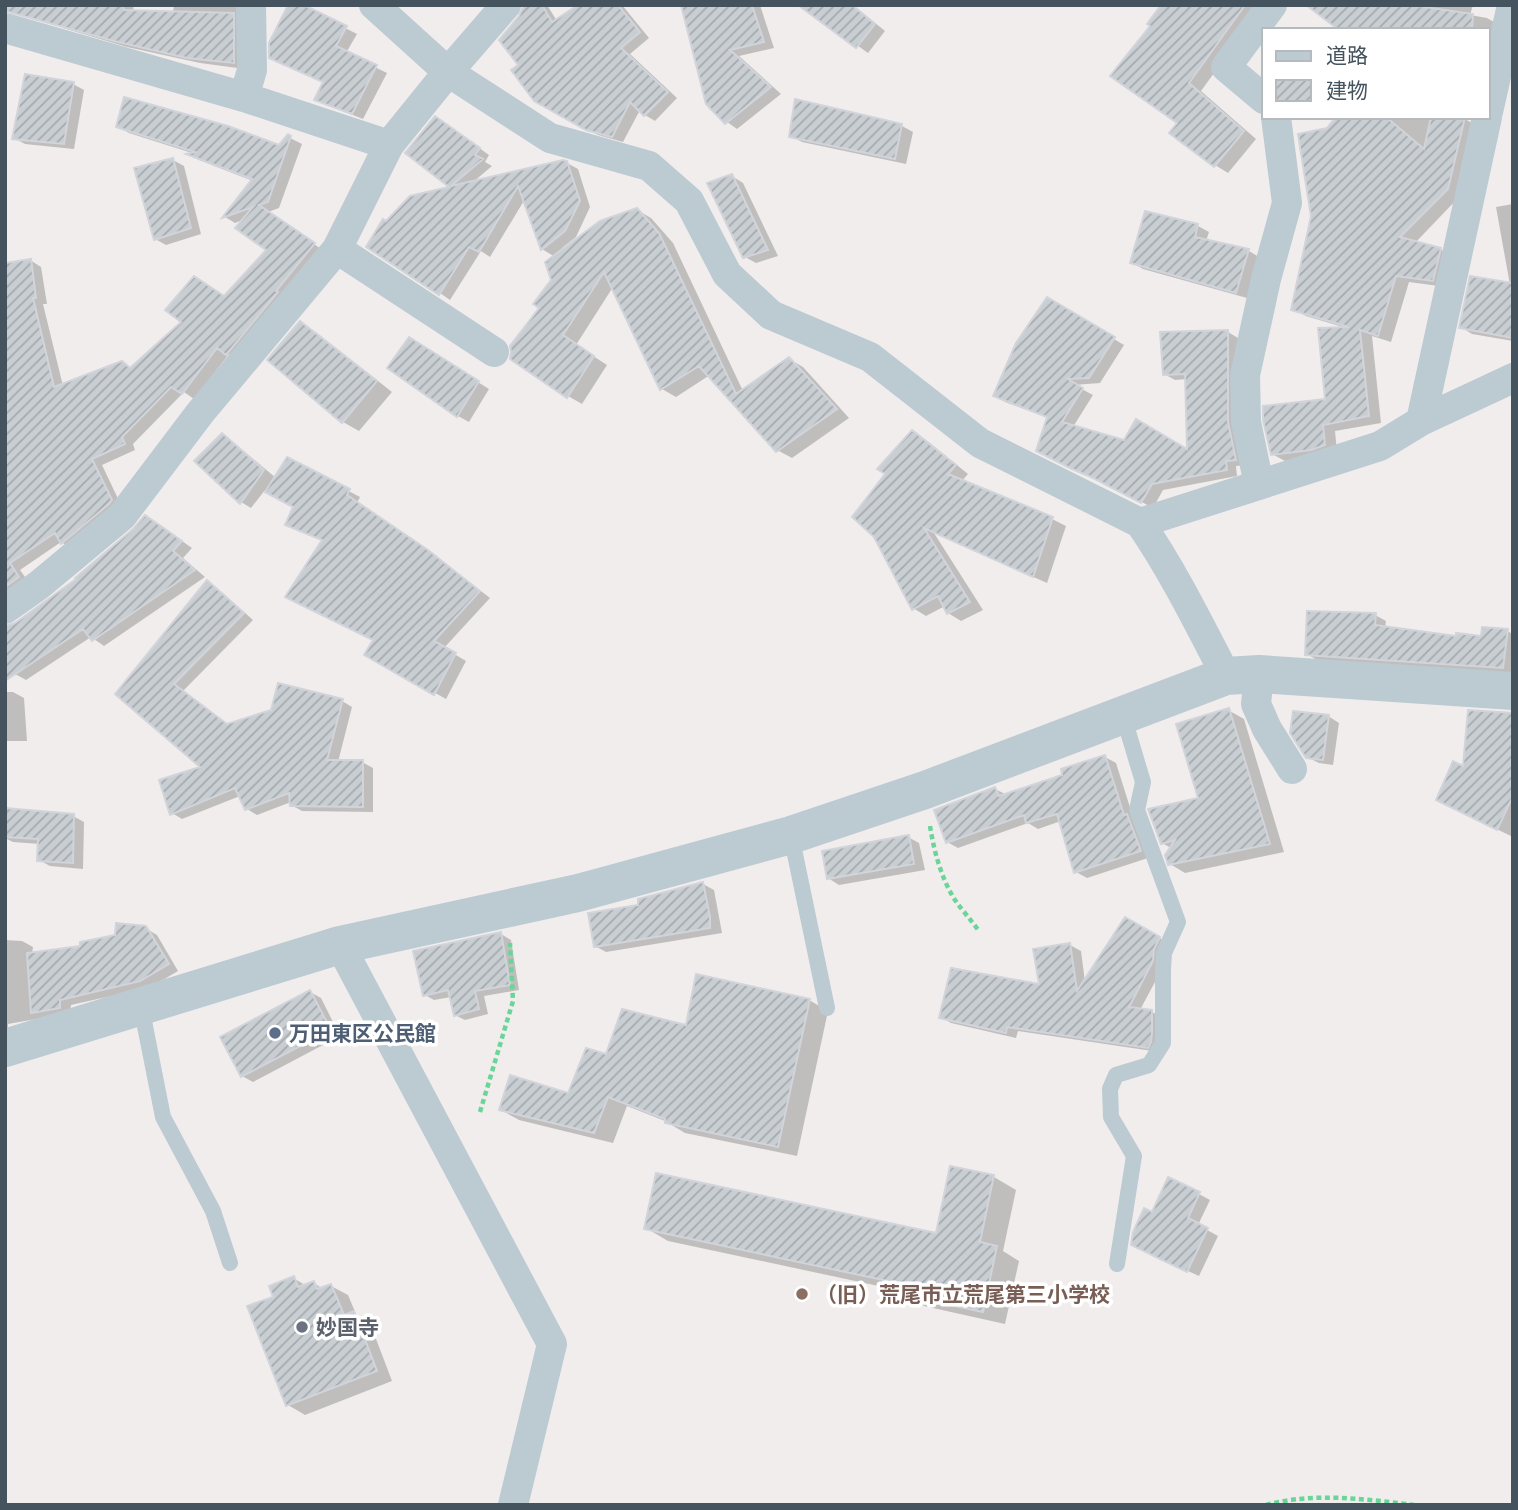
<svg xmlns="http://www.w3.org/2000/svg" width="1518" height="1510" font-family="'Golos Text','Noto Sans JP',sans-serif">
	<defs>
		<pattern id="building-hatch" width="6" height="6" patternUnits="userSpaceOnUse" patternTransform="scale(1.75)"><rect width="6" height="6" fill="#c9ced3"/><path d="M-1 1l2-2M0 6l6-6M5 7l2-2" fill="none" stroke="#a5aaae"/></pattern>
	</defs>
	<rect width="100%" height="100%" fill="#f1eded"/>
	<!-- shadow -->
	<path fill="#0003" d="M5,5H133L134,12L173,13L174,5H242L245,69L200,63L127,47L63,28L52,22Z
		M300,5L357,34L346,53L387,73L363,119L327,105L316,99L325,83Z
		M527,5H547L557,21L582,5H622L649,38L630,54L677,98L655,121L645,115L640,110L623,142L598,135L536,100L520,66Z
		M683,5H760L774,48L739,56L781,94L737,129L709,109Z
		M801,5H853L885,31L868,53Z
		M1163,5H1268L1259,11L1201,91L1256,139L1228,173L1215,165L1180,123L1153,25Z
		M1309,5H1473L1470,15L1487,18L1499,25L1488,50V30H1342Z
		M73,84L84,90L74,149L25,144L14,138Z
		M1338,117H1456L1465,119L1477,126L1460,196L1415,243L1440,249L1453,257L1446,287L1409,282L1391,342L1372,336L1381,423L1335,431L1337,452L1285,461L1272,454L1326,400L1346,328L1306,316L1293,309L1313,216L1328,130Z
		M446,124L489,155L485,162L492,166L472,183L567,163L578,169L590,207L576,237L562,248L564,250L637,210L651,218L673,243L743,391L789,359L803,367L849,418L792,458L777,450L710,375L676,397L662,389L613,287L576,345L607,365L582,404L568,396L542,308L553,280L555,257L542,249L525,199L490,257L481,251L450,300L440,293L387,223L452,188L408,152Z
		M902,126L913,132L906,164L802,142L791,136Z
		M118,127L280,147L288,137L302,144L279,208L268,212L324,251L238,360L229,354L194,399L184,392L133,444L135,450L102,465L122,507L73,549L61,542L20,570L30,584L5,602V265L30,260L41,267L47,304H43L63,386L122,363L132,369L225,297L268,249L245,219L235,223L225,217L253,181L199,160L190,155L195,154L129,133Z
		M173,160L184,166L201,234L166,245L155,239Z
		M732,176L743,183L778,256L756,263L745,257Z
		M1513,204V341L1472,334L1461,327L1510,285L1496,207Z
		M1146,213L1198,226L1209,232L1206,241L1249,251L1259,257L1247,298L1143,269L1132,263Z
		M1048,300L1124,345L1100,383L1074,385L1093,395L1073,427L1125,442L1189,452L1187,379L1175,380L1164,374L1228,332L1238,338L1246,465L1236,466L1237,476L1163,490L1153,508L1104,482L1085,475L1049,457V418L1005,402L995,396Z
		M300,323L317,333L392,392L359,431L343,422Z
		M420,346L489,389L469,422L458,416Z
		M912,432L926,440L968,474L961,482L1052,519L1066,526L1047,583L934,533L983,610L961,621L948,613L945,606L926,616L913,608L888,474Z
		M222,436L233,442L276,478L288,459L360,497L357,503L439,559L490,598L444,648L466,661L446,699L370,657L375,640L324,541L299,530L296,507L265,490L251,508L241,502Z
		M156,523L192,548L183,558L205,577L104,646L91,637L26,680L15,674L16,625Z
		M207,583L217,588L253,620L183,691L228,725L272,712L342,701L352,707L338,762H362L373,768V812L302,811L291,805V802L257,815L247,809L240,796L182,819L172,813L204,767L117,693Z
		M1375,615L1386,621L1385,628L1457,638H1482L1507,631L1513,634V673L1317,660L1307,654Z
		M5,692H13L24,698L27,741H5Z
		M1228,710L1244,719L1284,852L1185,873L1170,864L1171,848L1162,843L1200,800Z
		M1513,714V837L1449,806L1465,768Z
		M1328,716L1339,723L1333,765L1319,763L1307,757Z
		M1105,757L1116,763L1134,820L1151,857L1087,878L1076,872L1061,821L1038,829L1028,823L958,848L947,842L995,789L1007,795L1065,776Z
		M5,810L73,816L84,822L83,869L50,866L39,860L40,844L13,842L5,838Z
		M908,837L919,843L925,870L839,885L828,878Z
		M703,884L714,890L722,933L606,952L595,946L640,906Z
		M1126,919L1170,944L1163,967L1140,1010L1152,1012L1163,1018L1159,1052L1018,1031L1016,1038L951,1023L941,1017L1041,987L1070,945L1081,951L1085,982Z
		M145,928L157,935L178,971L151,987L71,1005L70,1013L8,1024V1030H5V940L22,941L33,947L32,954L83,947Z
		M501,934L511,940L519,990L484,996L488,1014L465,1020L455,1015L451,997L434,1000L425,995Z
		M310,992L321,998L340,1036L253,1082L242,1076Z
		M809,1000L828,1011L797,1156L685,1133L665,1121L627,1106L613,1143L519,1120L501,1110L569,1095L687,1027Z
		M951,1168L994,1177L1016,1190L1003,1251L1019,1261L1005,1324L924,1306L902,1293V1291L668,1241L646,1228L937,1235Z
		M1199,1194L1210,1200L1198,1225L1218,1236L1199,1276L1144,1251L1153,1214Z
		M293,1278L307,1286L314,1283L323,1289L331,1286L348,1295L356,1314L370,1323L392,1381L305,1415L288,1405L276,1298Z"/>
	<!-- building -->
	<path fill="url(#building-hatch)" stroke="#d1d4da" stroke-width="2" d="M5,5H123L124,10L234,13V63L187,58L114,41L5,11Z
		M288,5H304L347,26L336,46L377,65L352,114L314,100L323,82L269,58V43Z
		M524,5H542L552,22L578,5H618L640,32L621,48L668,92L644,116L630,102L612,137L586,130L534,101L511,70L518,65L499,40L519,16Z
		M681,5H752L764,42L730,50L771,87L725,124L706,104Z
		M798,5H852L875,24L856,48Z
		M1161,5H1245L1189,83L1244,131L1214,167L1169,133L1177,123L1110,76L1150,26L1147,24Z
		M1306,5H1411L1473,14L1472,30H1339Z
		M25,74L74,82L64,144L12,139Z
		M124,97L228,126L279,145L288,134L291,136L268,202L259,205L315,243L276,291L278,292L226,355L217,348L182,394L171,387L122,437L125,444L92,459L112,500L109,504L61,544L55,533L10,563L19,577L5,587V263L31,259L36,298H33L54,387L122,361L130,368L181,322L165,310L194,276L224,296L266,250L235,228L253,207L222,218L252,179L186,154L195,152L116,127Z
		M795,99L902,124L895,159L789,137Z
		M435,116L480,148L475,155L483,159L451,186L563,160L567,161L580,201L565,231L541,250L518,186L479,252L469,247L439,295L366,247L383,219L386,221L410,196L449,187L405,153Z
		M1336,117H1386L1424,149L1431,117H1465L1448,189L1400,237L1441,248L1433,281L1396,276L1378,336L1360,330L1369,416L1323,425L1325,445L1311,450L1271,455L1263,420V406L1325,399L1318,328L1349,327L1291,310L1311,216L1298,134L1327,128Z
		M173,158L191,228L154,240L134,168Z
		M732,174L768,250L743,258L707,183Z
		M637,208L659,233L736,394L789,357L837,409L776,452L699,366L660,390L604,272L563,335L594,356L567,398L510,359L511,352L510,346L539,308L533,304L551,280L545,262L600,221Z
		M1145,211L1198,224L1195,237L1249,249L1236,293L1130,263Z
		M1470,276L1513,283V338L1459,328Z
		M1047,297L1115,337L1089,378L1068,379L1083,388L1062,422L1124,440L1136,419L1187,449L1185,374L1163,375L1160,332L1228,330V422L1236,460L1226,461L1227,470L1152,484L1141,503L1091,477L1072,469L1036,451L1047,417L993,396L1016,343Z
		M300,321L377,381L342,423L267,360Z
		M409,337L479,381L457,417L387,368Z
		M912,430L956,465L948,474L1053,517L1033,577L924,528L970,602L947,614L938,596L912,610L874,537L852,517L885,474L877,469Z
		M222,433L264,470L240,504L194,461Z
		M287,457L350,489L347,495L428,550L480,591L434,641L456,653L434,695L364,655L373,640L285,597L322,540L285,525L293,507L265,492Z
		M145,515L182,541L173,551L195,570L92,641L83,629L5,681V626L15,623L76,579L75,578L133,529Z
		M207,580L244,613L174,684L227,724L271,710L278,683L343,699L327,760H363V807L290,806L289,793L245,810L235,788L170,815L159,780L200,767L115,694Z
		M1307,611L1376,613L1375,625L1456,636V633L1481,636L1482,627L1508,629L1503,668L1305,655Z
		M1229,708L1270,844L1168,865L1165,855L1175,840L1161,844L1148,809L1198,798L1176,724Z
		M1468,710L1513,713V796L1497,830L1436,800L1453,761L1463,766Z
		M1293,711L1329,715L1323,760L1306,758L1290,733Z
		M1105,755L1124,815L1127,814L1141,851L1074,873L1057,814L1026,823L1024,815L946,843L934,810L995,787L999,796L1062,775L1061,769Z
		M5,808L74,814L73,863L37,861L38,839L5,837Z
		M909,835L914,864L827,879L822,851Z
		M703,882L710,917V928L594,947L588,913L638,905V899Z
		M1125,917L1160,937L1154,949L1153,961L1129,1007L1152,1010V1033L1151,1042L1148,1048L1007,1027L1006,1033L939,1018L951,968L1039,984L1033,949L1070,943L1077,991Z
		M116,923L146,926L169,964L140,981L60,1000V1008L31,1013L27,953L80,946V942L115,935Z
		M501,932L510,985L475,991L479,1009L454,1016L448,990L423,996L413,951Z
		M696,974L810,999L778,1147L665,1123V1119L608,1097L594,1133L499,1110L510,1075L568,1093L586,1048L606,1054L622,1009L686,1025Z
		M310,990L331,1030L241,1077L220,1037Z
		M950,1166L994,1175L980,1242L997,1246L983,1312L900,1294L902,1284L644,1229L656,1173L936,1233Z
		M1168,1177L1200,1192L1188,1218L1208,1228L1187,1272L1131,1245L1133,1232L1144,1208L1152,1212Z
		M294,1276L298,1287L314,1281L317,1289L331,1284L344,1315L354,1311L377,1371L286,1406L247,1306L273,1297L269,1286Z"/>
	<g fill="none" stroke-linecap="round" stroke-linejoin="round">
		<!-- path -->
		<path stroke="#6ad599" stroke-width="4.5" stroke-dasharray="5 3.5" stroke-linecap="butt" d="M930,826C934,851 941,878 955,900C962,910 971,920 979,931
			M480,1112L513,1001L510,943
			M1266,1505C1314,1492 1365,1499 1414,1505"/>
		<!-- service -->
		<path stroke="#bccad2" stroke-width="16" d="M791,835L827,1008
			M141,1006L163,1117L213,1211L230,1263
			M1117,1264L1134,1156L1111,1117L1110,1089L1116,1075L1149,1065L1163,1043V970L1164,953L1178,922L1137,810L1143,782L1123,715"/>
		<!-- minor -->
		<path stroke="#bccad2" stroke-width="30" d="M374,5L448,72L550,138L649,166L689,201L727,274L771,315L870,357L980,443L1140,523C1173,571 1199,624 1226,676
			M5,28L244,97L389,145
			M244,97L252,70L251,5
			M1264,99L1226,67L1272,5
			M1488,112L1512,5
			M337,249L494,352
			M1421,421L1487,117
			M1259,485L1246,422L1245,375L1266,279L1287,203L1276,117
			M1140,523L1380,446L1421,421L1513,378
			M5,609L39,585L122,516L200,413L337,249L389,145L448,72L506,5
			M1259,674L1256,704L1267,729L1292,769
			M340,945L552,1344L513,1505"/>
		<!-- tertiary -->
		<path stroke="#bccad2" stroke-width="38" d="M5,1048L340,945L578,893L791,835L925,790L1226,676L1259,674L1513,691"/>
	</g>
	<!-- markers -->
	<circle fill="#5c6f8a" stroke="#fff" stroke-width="2.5" cx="275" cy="1033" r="7"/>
	<circle fill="#8d6e63" stroke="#fff" stroke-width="2.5" cx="802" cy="1294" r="7"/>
	<circle fill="#6b7280" stroke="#fff" stroke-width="2.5" cx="302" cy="1327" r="7"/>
	<g text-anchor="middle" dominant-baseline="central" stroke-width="7" stroke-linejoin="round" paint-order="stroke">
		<!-- service labels -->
		<g font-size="21" font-weight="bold" fill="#4e5e75" stroke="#fff" text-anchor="start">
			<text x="289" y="1033">万田東区公民館</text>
		</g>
		<!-- education labels -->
		<g font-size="21" font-weight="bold" fill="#785e54" stroke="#fff" text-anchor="start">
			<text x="816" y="1294">（旧）荒尾市立荒尾第三小学校</text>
		</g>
		<!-- worship labels -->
		<g font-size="21" font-weight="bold" fill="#5b616d" stroke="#fff" text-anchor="start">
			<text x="316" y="1327">妙国寺</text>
		</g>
	</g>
	<!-- border -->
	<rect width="1518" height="1510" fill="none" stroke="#44535d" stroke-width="14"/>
	<!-- legend -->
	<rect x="1262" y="28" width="228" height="91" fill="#ffffff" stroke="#b4babe" stroke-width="2"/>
	<rect x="1276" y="51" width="35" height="10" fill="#bccad2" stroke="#b4babe" stroke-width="2"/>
	<text x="1326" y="63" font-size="21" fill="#44535d">道路</text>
	<rect x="1276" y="80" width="35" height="21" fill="url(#building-hatch)" stroke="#b4babe" stroke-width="2"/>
	<text x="1326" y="98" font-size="21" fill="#44535d">建物</text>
</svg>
